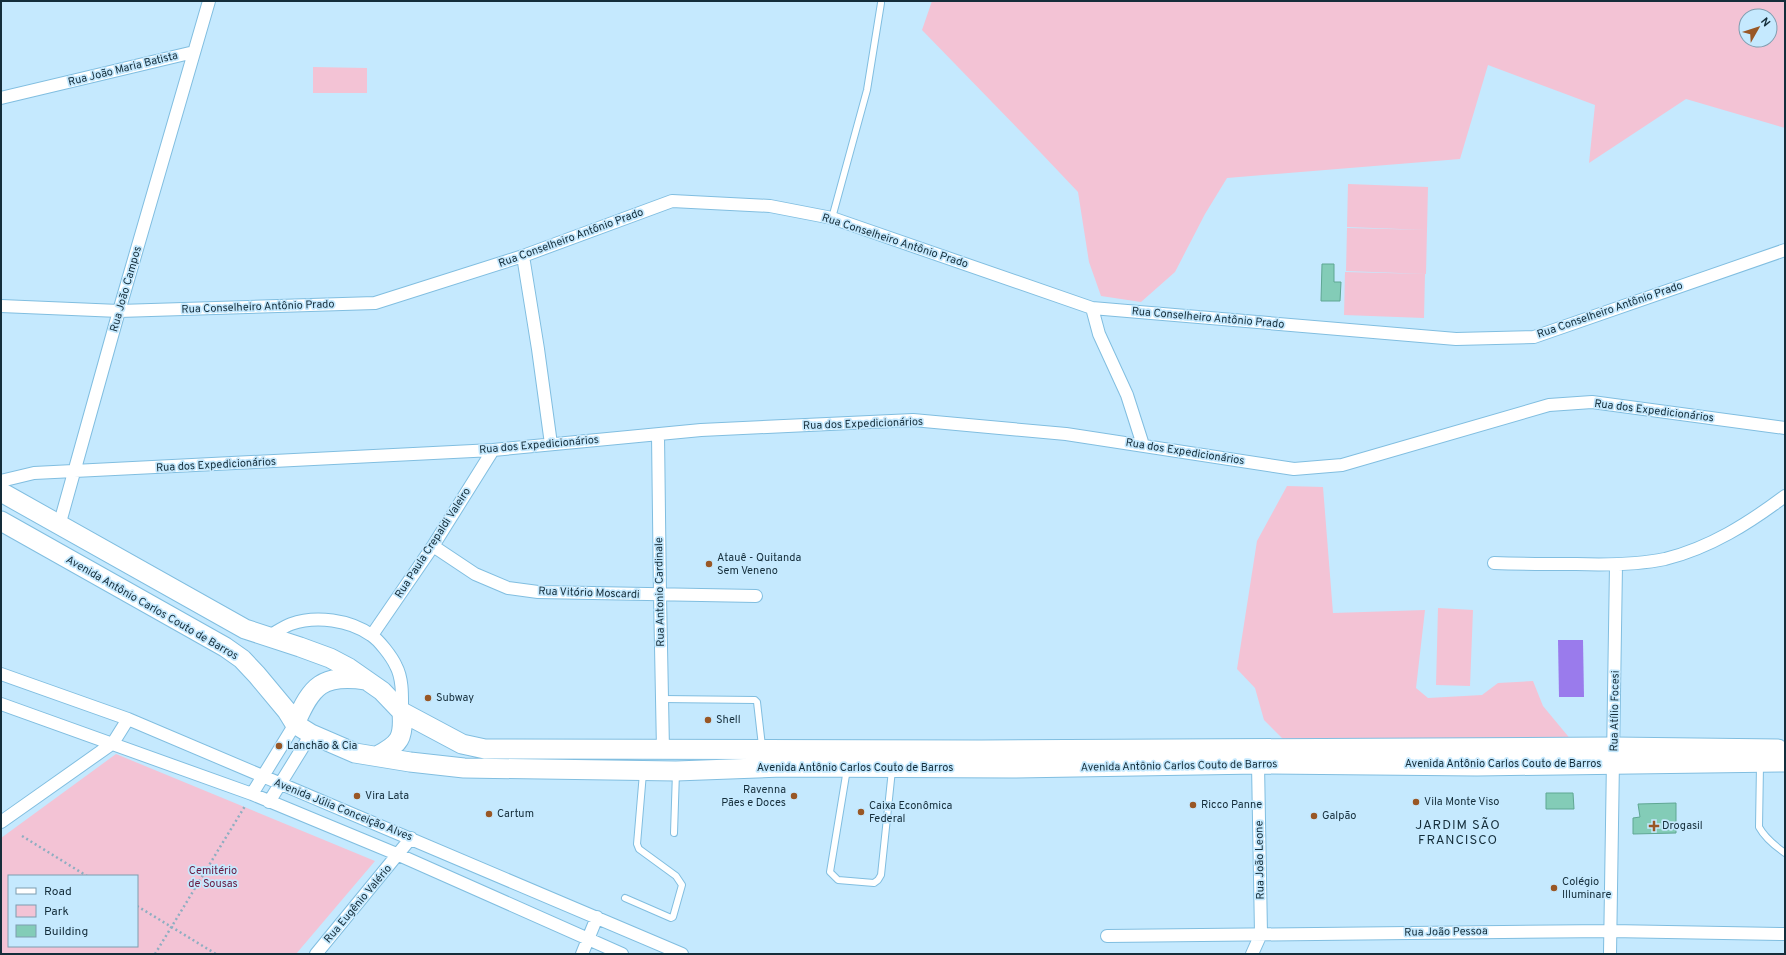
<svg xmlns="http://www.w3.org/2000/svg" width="1786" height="955" font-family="Overpass,sans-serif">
	<rect width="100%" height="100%" fill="#c5e9fe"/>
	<!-- green -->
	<path fill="#f3c3d5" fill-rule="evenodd" d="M932,1H1785V128L1686,99L1589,163L1595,105L1488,65L1460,159L1227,178L1205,214L1175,272L1141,302L1101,296L1089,262L1078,192L1023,134L922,30ZM1746,16H1770V40H1746Z
		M313,67L367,68V93H313Z
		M1348,184L1428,187L1427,230L1347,227Z
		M1347,228L1427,230L1426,274L1346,271Z
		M1345,272L1425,274L1424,318L1344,315Z
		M1287,486L1323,487L1333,613L1425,610L1416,688L1428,698L1482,695L1498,683L1533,681L1543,706L1572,741L1283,739L1264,720L1255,688L1237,669L1257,541Z
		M1438,608L1473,610L1470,686L1436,685Z
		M116,754L375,861L296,954H1V838ZM9,876H137V946H9Z"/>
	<!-- water -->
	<path fill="#9a7bec" d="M1558,640H1583L1584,697H1559Z"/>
	<!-- building -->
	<path fill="#83ccb7" stroke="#5fa793" d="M1322,264H1334V282H1341L1340,301H1321Z
		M1546,793H1573L1574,809H1546Z
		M1676,803V833L1633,834V818L1640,817L1638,804Z"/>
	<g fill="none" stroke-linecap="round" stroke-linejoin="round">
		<!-- lane casing -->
		<g stroke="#81bee0" stroke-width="8">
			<path id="lane" d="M832,218L867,90L881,3
				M662,699L755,700L757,702L762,746
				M1760,765L1759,827C1765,838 1775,846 1785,853
				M847,769L830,872L838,880L874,883L878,880L881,875L892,770
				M674,833L676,772
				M625,898L671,918L673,917L682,885L676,876L639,849L637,844L643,773"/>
		</g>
		<!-- street casing -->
		<g stroke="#81bee0" stroke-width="14">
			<path id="street" d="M1,98L194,52
				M523,256L538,349L551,444
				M1,306L119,311L375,303L523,256L672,201L770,206L832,218L1092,308L1456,339L1534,337L1785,250
				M1092,308L1099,334L1127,395L1143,445
				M658,435L660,595L663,750
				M1,481L34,473L493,450L701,430L913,420L1066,434L1294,469L1342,465L1549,405L1592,402L1785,428
				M59,526L119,311L209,1
				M433,546L475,574L508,588L538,592L756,596
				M1494,563C1522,564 1549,564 1576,564C1606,565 1636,565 1665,559C1710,548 1749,523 1785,496
				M372,635L433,546L493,450
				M267,637C275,633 283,627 291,624C316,615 350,620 371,635C379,640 392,657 396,666C403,679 402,697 402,712
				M1,674L128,719L682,954
				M1,704L252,794L399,855L622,954
				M252,794L295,724
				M269,802L311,734
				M1,822L113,743L128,719
				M1107,936L1611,931L1785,934
				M316,954L411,838
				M582,954L597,917
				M1252,954L1261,934L1258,764
				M1610,954L1616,565"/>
		</g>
		<!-- primary casing -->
		<g stroke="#81bee0" stroke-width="21">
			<path id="primary" d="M1,492L245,629L300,647L330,658L349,668L382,691L402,712L462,744L485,749L981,750L1614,747L1778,749
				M1,521L225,647L242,659L257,675L287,711L295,724L311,734L355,753L410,762L464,768L676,771L783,767L1012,768L1258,764L1477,766L1785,762
				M295,724C312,685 322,674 366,680
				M377,756C400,744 404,738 402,712"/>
		</g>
		<!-- path -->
		<path stroke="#8eaec1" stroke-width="2.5" stroke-dasharray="2 3" stroke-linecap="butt" d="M22,836L87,876
			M137,906L216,954
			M155,954L245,806"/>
		<!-- lane -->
		<use href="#lane" stroke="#fff" stroke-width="6"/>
		<!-- street -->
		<use href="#street" stroke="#fff" stroke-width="12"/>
		<!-- primary -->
		<use href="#primary" stroke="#fff" stroke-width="19"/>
	</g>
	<!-- markers -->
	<g fill="#995725" stroke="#c5e9fe" stroke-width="1.5">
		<circle cx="709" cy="564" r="4"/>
		<circle cx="428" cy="698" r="4"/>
		<circle cx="708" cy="720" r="4"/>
		<circle cx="279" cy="746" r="4"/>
		<circle cx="357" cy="796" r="4"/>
		<circle cx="794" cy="796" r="4"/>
		<circle cx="1416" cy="802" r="4"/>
		<circle cx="1193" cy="805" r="4"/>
		<circle cx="861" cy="812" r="4"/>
		<circle cx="489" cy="814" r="4"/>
		<circle cx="1314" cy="816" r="4"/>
		<path d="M1652 820h4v4h4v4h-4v4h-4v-4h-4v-4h4z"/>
		<circle cx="1554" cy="888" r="4"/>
	</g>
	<g text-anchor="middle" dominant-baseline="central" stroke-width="3.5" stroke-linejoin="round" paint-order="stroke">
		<!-- street labels -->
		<g font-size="11" fill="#142d3a" stroke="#c5e9fe">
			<text transform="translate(123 69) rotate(-14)">Rua João Maria Batista</text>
			<text transform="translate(571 238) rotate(-20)">Rua Conselheiro Antônio Prado</text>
			<text transform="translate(895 241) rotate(18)">Rua Conselheiro Antônio Prado</text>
			<text transform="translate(126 289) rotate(-74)">Rua João Campos</text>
			<text transform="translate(258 307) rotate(-2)">Rua Conselheiro Antônio Prado</text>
			<text transform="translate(1610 310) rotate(-19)">Rua Conselheiro Antônio Prado</text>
			<text transform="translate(1208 318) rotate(5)">Rua Conselheiro Antônio Prado</text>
			<text transform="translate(1654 411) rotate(7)">Rua dos Expedicionários</text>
			<text transform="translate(863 424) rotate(-2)">Rua dos Expedicionários</text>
			<text transform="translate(539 445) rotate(-5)">Rua dos Expedicionários</text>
			<text transform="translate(1185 452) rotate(9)">Rua dos Expedicionários</text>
			<text transform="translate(216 465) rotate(-3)">Rua dos Expedicionários</text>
			<text transform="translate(433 543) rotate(-57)">Rua Paula Crepaldi Valeiro</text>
			<text transform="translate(660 592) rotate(-91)">Rua Antonio Cardinale</text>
			<text transform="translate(589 593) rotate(2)">Rua Vitório Moscardi</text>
			<text transform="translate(152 608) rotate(30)">Avenida Antônio Carlos Couto de Barros</text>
			<text transform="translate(1615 711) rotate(-89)">Rua Atílio Focesi</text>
			<text x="1503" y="764">Avenida Antônio Carlos Couto de Barros</text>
			<text transform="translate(1179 766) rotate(-1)">Avenida Antônio Carlos Couto de Barros</text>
			<text x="855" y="768">Avenida Antônio Carlos Couto de Barros</text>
			<text transform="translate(343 810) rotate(22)">Avenida Júlia Conceição Alves</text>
			<text transform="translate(1260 860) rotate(-91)">Rua João Leone</text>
			<text transform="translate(358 904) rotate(-50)">Rua Eugênio Valério</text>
			<text transform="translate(1446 932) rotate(-1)">Rua João Pessoa</text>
		</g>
		<!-- poi labels -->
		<g font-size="11" fill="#142d3a" stroke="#c5e9fe" text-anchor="start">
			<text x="717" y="558">Atauê - Quitanda<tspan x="717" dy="13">Sem Veneno</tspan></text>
			<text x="436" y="698">Subway</text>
			<text x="716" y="720">Shell</text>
			<text x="287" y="746">Lanchão &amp; Cia</text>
			<text x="786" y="790" text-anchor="end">Ravenna<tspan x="786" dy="13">Pães e Doces</tspan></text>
			<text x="365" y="796">Vira Lata</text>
			<text x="1424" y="802">Vila Monte Viso</text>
			<text x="1201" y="805">Ricco Panne</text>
			<text x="869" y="806">Caixa Econômica<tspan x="869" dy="13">Federal</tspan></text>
			<text x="497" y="814">Cartum</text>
			<text x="1322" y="816">Galpão</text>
			<text x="1662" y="826">Drogasil</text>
			<text x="1562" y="882">Colégio<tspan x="1562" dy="13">Illuminare</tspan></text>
		</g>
		<!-- park labels -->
		<g font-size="11" fill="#671940" stroke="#c5e9fe">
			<text x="213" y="871">Cemitério<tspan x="213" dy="13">de Sousas</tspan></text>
		</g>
		<!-- quarter labels -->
		<g font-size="13" letter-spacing="1" fill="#142d3a" stroke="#c5e9fe">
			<text x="1458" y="826">JARDIM SÃO<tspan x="1458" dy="15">FRANCISCO</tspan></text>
		</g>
	</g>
	<!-- border -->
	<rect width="1786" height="955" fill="none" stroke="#142d3a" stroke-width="4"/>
	<!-- legend -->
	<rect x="8" y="875" width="130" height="72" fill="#c5e9fe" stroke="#7e9eb0"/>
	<rect x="16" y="888" width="20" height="6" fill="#ffffff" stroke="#7e9eb0"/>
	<text x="44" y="895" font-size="12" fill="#142d3a">Road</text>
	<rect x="16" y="905" width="20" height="12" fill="#f3c3d5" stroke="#7e9eb0"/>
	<text x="44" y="915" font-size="12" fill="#142d3a">Park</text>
	<rect x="16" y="925" width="20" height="12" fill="#83ccb7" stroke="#7e9eb0"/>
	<text x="44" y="935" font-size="12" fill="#142d3a">Building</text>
	<!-- north arrow -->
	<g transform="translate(1758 28) rotate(51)"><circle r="19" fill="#c5e9fe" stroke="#7e9eb0"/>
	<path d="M0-3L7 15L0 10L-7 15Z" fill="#995725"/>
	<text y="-6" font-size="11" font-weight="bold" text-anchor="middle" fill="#142d3a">N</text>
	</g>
</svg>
